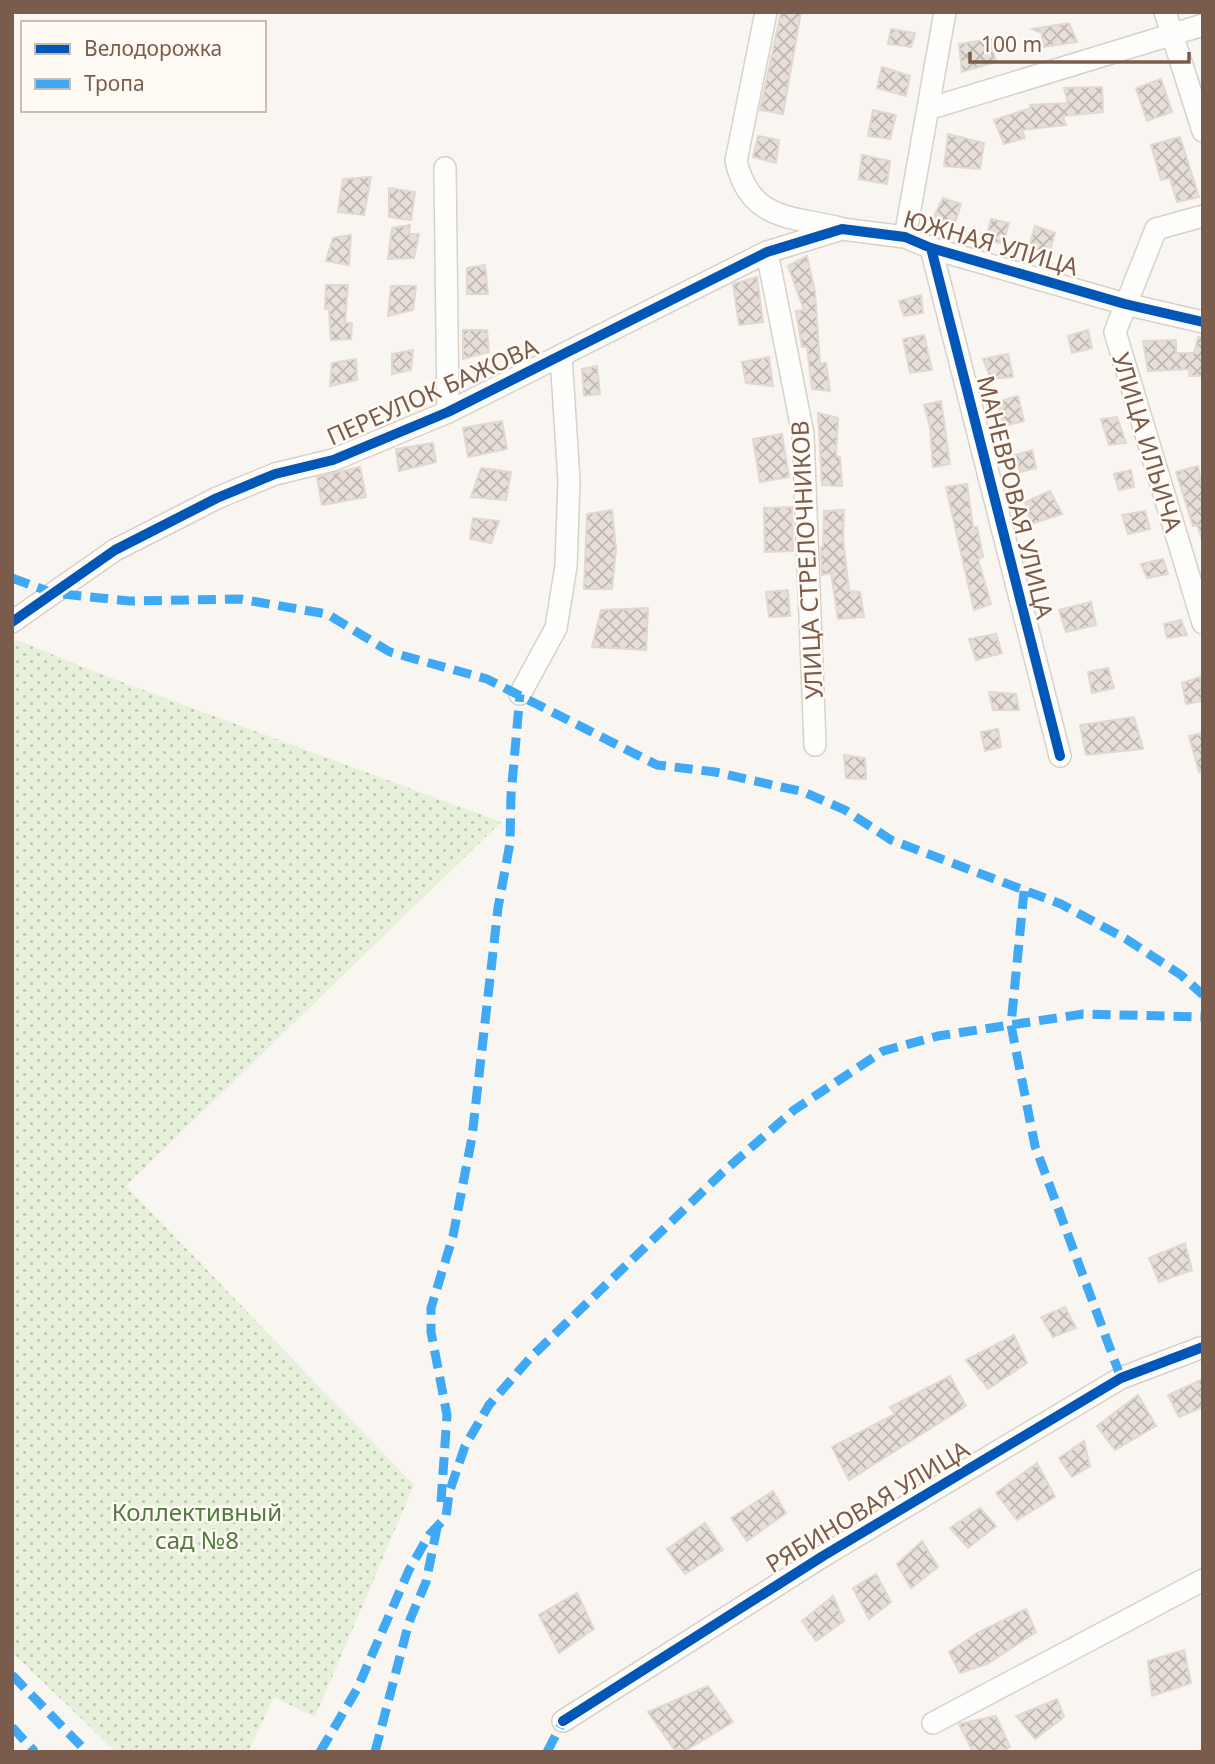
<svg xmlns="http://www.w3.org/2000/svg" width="1215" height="1764" font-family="'Noto Sans',sans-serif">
	<defs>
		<pattern id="garden-dots" width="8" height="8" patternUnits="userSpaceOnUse" patternTransform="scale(1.75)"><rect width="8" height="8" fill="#e7f0db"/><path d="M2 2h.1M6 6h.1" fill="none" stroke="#c0c6b4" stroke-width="1.8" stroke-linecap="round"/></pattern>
		<pattern id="building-cross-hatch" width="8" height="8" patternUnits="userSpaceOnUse" patternTransform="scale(1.75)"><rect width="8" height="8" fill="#e6ded7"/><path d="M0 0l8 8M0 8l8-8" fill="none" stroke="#bfb7b1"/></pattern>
	</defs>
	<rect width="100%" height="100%" fill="#f9f5f0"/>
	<!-- garden -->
	<path fill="url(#garden-dots)" d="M17,640L103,675L501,822L126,1186L414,1485L315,1717L274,1697L248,1752H116L12,1652V644Z"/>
	<!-- building -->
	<path fill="url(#building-cross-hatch)" stroke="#e2d8d2" stroke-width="2" d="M781,12H801L783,114L760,110Z
		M1069,23L1077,42L1042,47V33L1032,29Z
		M891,29L915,33L911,47L888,44Z
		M991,39L996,62L962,72L959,44Z
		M882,67L910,76L906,96L877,88Z
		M1161,79L1172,112L1147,121L1136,88Z
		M1102,87L1103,112L1063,116L1066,125L1022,130L1025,138L1004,144L994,120L1031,108L1030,105L1068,103L1064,88Z
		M873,110L896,115L890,139L868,136Z
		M948,134L984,143L980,169L944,166Z
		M758,136L779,140L776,163L753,157Z
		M1180,137L1199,197L1177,202L1170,178L1161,180L1151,145Z
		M862,155L890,161L887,184L859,179Z
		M371,177L364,215L338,212L343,179Z
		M389,188L415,192L411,220L389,217Z
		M943,198L961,204L954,227L931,222Z
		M991,219L1009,223L1003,244L986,239Z
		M410,225L409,234H419L414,258L388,259L392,228Z
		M1035,226L1055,233L1049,254L1029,247Z
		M351,235L349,265L326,261L333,238Z
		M807,256L815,292L820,364L826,363L830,391L812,389L807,347H802L796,311L804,310L788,266Z
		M485,265L488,294H467V268Z
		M757,277L763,322L739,325L733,284Z
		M326,285H348L345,323H352L351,339L331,340L329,309H325Z
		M391,286H416L413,310L388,316Z
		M921,295L923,313L904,316L899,301Z
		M463,330H487L489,352L463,359Z
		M1088,330L1092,348L1072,353L1068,336Z
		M924,335L932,370L910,373L903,339Z
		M1198,337H1203V376H1189L1190,369L1148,371L1143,341L1176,340V353H1194Z
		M413,350L411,370L392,374V354Z
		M1008,354L1013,377L991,379L983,359Z
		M769,357L773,386L746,383L742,362Z
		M356,359L357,380L330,386L332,363Z
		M597,366L600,394L584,396L582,369Z
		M1018,396L1024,421L1004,426L997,402Z
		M941,401L950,464L933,467L930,427L924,405Z
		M818,413L838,418L836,456L840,457L842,486L822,485Z
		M1117,417L1126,443L1109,445L1101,419Z
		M502,421L507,449L468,457L463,428Z
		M782,434L789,477L760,482L753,439Z
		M433,443L436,462L399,471L396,449Z
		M1032,450L1036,468L1020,472L1015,455Z
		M1198,466L1203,492L1202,539L1197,525L1193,526L1176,472Z
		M360,467L366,497L322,505L317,477Z
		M481,468L511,472L506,500L471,497Z
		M1131,470L1134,487L1119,490L1114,474Z
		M967,484L973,527H977L983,557L978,559L991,604L974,610L946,487Z
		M1050,491L1062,514L1031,524L1025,502Z
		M792,507L793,551L765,552L764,508Z
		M612,510L616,549L612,589H584L587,514Z
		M844,510L843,538L849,591L860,592L864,617L838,619L831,573L822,575L821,547H823L824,511Z
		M1145,511L1150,529L1128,534L1122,515Z
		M473,518L499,521L491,543L470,539Z
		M1163,559L1168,574L1147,578L1141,564Z
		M788,590L790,616L769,617L766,592Z
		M1091,602L1096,625L1066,632L1059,610Z
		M648,608L646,650L592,647L601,610Z
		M1181,620L1187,635L1167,638L1164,624Z
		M996,634L1002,653L976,660L969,639Z
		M1108,668L1114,688L1092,693L1088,672Z
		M1200,677L1203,701L1186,704L1182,683Z
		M989,692L1016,694L1019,710H993Z
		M1134,717L1143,749L1086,755L1080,725Z
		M998,729L1001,747L985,751L981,732Z
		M1203,733V771L1199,772L1189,736Z
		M844,755L865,758L866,779L846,778Z
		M1185,1243L1192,1270L1159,1282L1149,1258Z
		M1065,1307L1076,1328L1053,1337L1041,1317Z
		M1014,1335L1027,1363L988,1389L966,1360Z
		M950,1376L966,1406L849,1480L832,1447L895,1414L890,1407Z
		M1203,1379V1407L1179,1417L1168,1395Z
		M1138,1395L1156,1426L1115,1450L1097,1426Z
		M1084,1441L1090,1466L1072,1477L1059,1458Z
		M1037,1463L1055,1497L1017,1520L996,1493Z
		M773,1491L786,1513L747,1541L731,1518Z
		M980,1508L996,1526L968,1548L950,1528Z
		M705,1523L723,1550L685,1574L667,1549Z
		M922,1541L938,1567L911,1588L897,1564Z
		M876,1574L891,1602L869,1619L853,1588Z
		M577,1593L594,1629L559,1653L539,1615Z
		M833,1596L844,1621L816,1641L802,1621Z
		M1026,1609L1036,1632L987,1664L960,1673L949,1652L977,1633Z
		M1184,1650L1191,1683L1152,1696L1148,1661Z
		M708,1686L733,1722L683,1752H676L648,1712Z
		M1057,1699L1064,1717L1035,1739L1016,1716Z
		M996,1716L1010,1747L1001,1752H973L959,1724Z"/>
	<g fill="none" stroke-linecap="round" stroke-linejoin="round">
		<!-- minor casing -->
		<g stroke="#d7d1cb" stroke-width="24">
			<path id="minor" d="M766,12L736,161C750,220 789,216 840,228
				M1165,12L1203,131
				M928,109L1203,25
				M445,168L448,412
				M1203,216L1156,229L1115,332L1203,623
				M905,237L945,12
				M931,248L1060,756
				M767,252L803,434L815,745
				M12,622L115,550L217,498L275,474L333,460L448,412L767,252L842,229L905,237L931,248L1125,304L1203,322
				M520,694L556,628L566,566L569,481L561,356
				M563,1721L823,1556L1121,1378L1203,1347
				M933,1723L1203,1580"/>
		</g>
		<!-- minor -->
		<use href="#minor" stroke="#fefefd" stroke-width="21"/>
		<!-- quiet -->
		<path stroke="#3fa9f5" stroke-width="9" stroke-dasharray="18 9" stroke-linecap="butt" d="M12,578L53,593L129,601L240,599L327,614L390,652L487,679L657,765L715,772L804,792L845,810L891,840L1061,904L1126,939L1181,975L1203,995
			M1024,891L1011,1025L1035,1146L1121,1378
			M441,1502L447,1415L431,1332V1308L453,1236L472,1137L498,908L510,843L511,795L520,694
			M12,1675L87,1752
			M12,1727L35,1752
			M320,1752L357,1689L409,1570L429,1535L446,1517L449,1493L465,1446L489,1405L531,1357L722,1173L794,1110L883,1051L938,1036L1083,1014L1203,1017
			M375,1752L409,1622L426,1582L438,1523
			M547,1752L563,1721"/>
		<!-- cycleway casing -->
		<g stroke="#fffaf3" stroke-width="15">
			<path id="cycleway" d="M931,248L1060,756
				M12,622L115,550L217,498L275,474L333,460L448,412L767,252L842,229L905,237L931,248L1125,304L1203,322
				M563,1721L823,1556L1121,1378L1203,1347"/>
		</g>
		<!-- cycleway -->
		<use href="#cycleway" stroke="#0057b8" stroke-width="10"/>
	</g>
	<g text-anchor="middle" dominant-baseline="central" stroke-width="5" stroke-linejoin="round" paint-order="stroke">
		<!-- street labels -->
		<g font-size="24" fill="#7a5c4d" stroke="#fffaf3">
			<text transform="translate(991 242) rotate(16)">ЮЖНАЯ УЛИЦА</text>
			<text transform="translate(432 391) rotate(-24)">ПЕРЕУЛОК БАЖОВА</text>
			<text transform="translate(1148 442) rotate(73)">УЛИЦА ИЛЬИЧА</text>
			<text transform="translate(1016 497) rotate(76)">МАНЕВРОВАЯ УЛИЦА</text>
			<text transform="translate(806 560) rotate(-93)">УЛИЦА СТРЕЛОЧНИКОВ</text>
			<text transform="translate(867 1506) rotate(-31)">РЯБИНОВАЯ УЛИЦА</text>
		</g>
		<!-- park labels -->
		<g font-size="24" fill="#537a41" stroke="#fffaf3">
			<text x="197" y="1511">Коллективный<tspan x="197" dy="28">сад №8</tspan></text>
		</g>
	</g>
	<!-- border -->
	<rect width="1215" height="1764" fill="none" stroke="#7a5c4d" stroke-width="28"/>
	<!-- legend -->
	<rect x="21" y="21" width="245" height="91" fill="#fffaf3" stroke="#cabbb1" stroke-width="2"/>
	<rect x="35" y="44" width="35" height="10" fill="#0057b8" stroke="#cabbb1" stroke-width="2"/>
	<text x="84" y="56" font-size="21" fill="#7a5c4d">Велодорожка</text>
	<rect x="35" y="79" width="35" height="10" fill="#3fa9f5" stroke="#cabbb1" stroke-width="2"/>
	<text x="84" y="91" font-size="21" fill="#7a5c4d">Тропа</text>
	<!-- scale -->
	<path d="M970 52v10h219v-10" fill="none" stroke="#7a5c4d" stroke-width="3.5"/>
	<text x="981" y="52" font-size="21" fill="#7a5c4d" stroke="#fffaf3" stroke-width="5" paint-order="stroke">100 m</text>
</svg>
